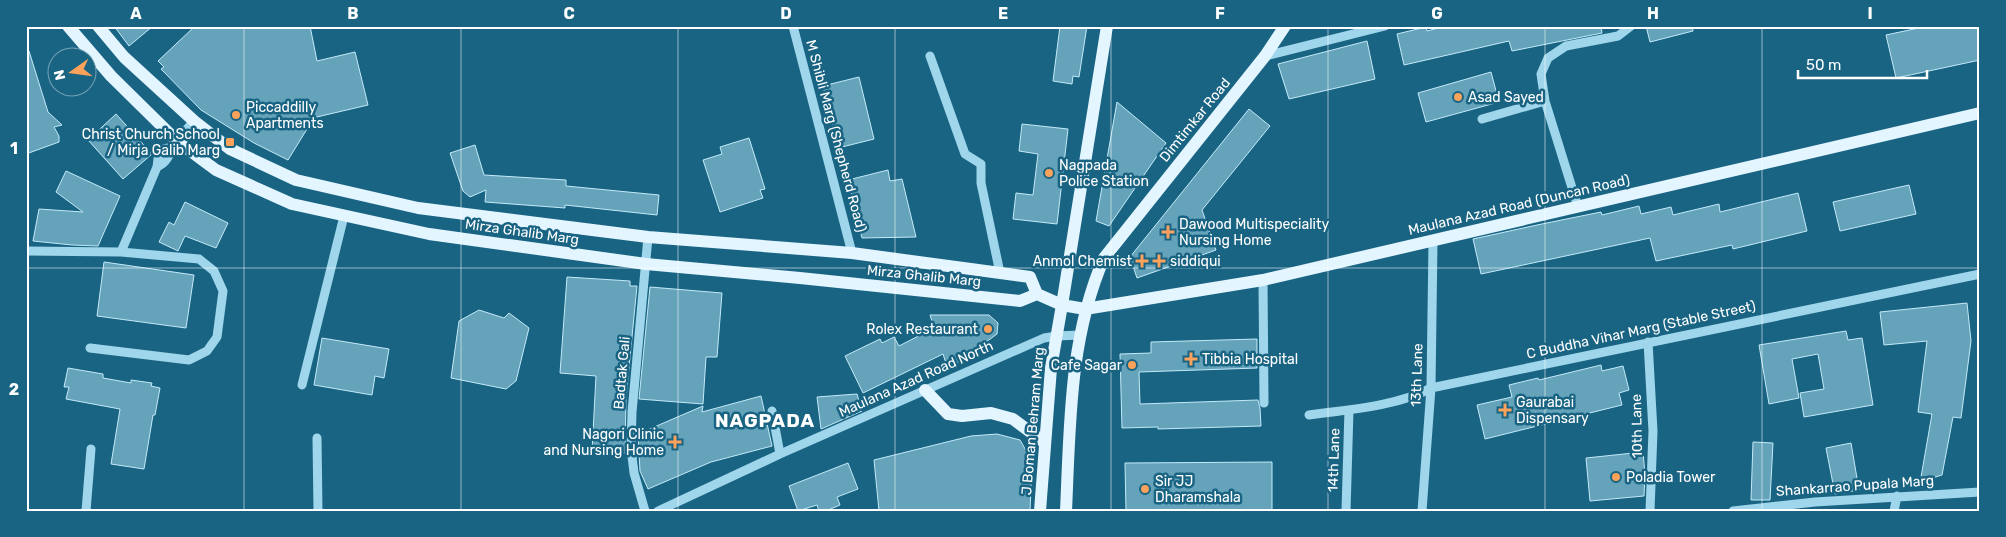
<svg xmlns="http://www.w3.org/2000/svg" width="2006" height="537" font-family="Rubik,sans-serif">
	<rect width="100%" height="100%" fill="#1a6483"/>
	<!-- building -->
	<path fill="#65a3bb" stroke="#c3eaf8" d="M114,26H153L129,46Z
		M200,26H310L317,61L355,52L368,105L304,120L307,129L288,160L254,143L201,110L161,69L164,67L158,61L193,28Z
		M1060,26H1087L1079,77L1073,76L1072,84L1053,81Z
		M1446,26H1601L1602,33L1512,51L1509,41L1404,65L1397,34L1426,27L1427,31Z
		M1646,26H1692L1693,31L1650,42Z
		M1928,26H1980V60L1896,78L1886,35Z
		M1367,41L1375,79L1289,99L1278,64Z
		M29,51L48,112L62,125L54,127L59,136V142L26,154V52Z
		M1491,72L1499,102L1426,122L1418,93Z
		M859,77L874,139L838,148L823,86Z
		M1117,102L1166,143L1109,226L1096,221Z
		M1249,109L1270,126L1202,210L1216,250L1137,278L1130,257Z
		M116,114L152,154L123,179L88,140Z
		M1022,124L1068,129L1057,224L1013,219L1016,193L1033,195L1038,154L1019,151Z
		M749,138L765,189L760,190L763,198L720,212L703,160L722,154L720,147Z
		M475,145L484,175L566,180V186L659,195L657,215L565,205V208L485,202L486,190L470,197L463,191L450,153Z
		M888,170L890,181L902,179L916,237L862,238L848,180Z
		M66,171L120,196L98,246L72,245L33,241L39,209L83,212L56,192Z
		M1909,185L1916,214L1840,231L1833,202Z
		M1798,193L1807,231L1733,249L1732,245L1656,261L1650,238L1481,274L1473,239L1537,225L1601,212L1602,215L1639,206L1641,214L1671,207L1673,215L1719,204L1720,212Z
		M185,202L228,223L216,248L185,236L178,251L159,242L169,222L174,225Z
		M104,262L194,275L186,328L97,316Z
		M567,277L630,281V286H637L626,398L625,453L592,451L596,376L560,373Z
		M650,287L722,293L717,357H706L703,404L639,399Z
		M1967,303L1971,341L1961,418L1953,417L1942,475L1929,479L1921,477L1932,414L1918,412L1927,341L1884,345L1880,312Z
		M479,310L504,318L509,313L529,328L516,381L506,389L451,378L459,321Z
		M930,315H989L998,323L997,334L948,370L943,354L863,393L845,356L880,339L882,343L894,337L899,346L934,328Z
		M1846,331L1848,340L1862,338L1873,405L1804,417L1800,393L1824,389L1818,354L1792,359L1799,398L1769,404L1759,345Z
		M322,338L389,349L384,378L375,376L372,395L314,385Z
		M1257,339V368L1139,372L1140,404L1258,400L1260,408L1261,426L1158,429V427L1122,428L1120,354L1151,353V342Z
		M1601,365L1602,371L1623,366L1629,390L1619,393L1622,405L1485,439L1477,405L1512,397L1509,385L1538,378L1539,380Z
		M68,368L103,374V378L131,383V380L152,383L151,386L160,388L155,415H153L144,469L111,464L120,409L66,399L69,387H64Z
		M857,394L862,411L821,429L817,397Z
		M761,396L772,446L711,462L648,489L640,471L638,434L703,406L702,412Z
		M997,434L1020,440L1032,461L1030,511H879L874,460L971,436Z
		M1753,442L1773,443L1770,500H1751Z
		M1851,443L1859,490L1835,494L1826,448Z
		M1643,452L1645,475L1644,496L1590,501L1586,458Z
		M1272,462V511H1126L1125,463Z
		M848,463L858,489L837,497L840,505L826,511H819L817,505L798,511L789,486Z"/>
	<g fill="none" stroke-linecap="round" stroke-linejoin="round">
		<!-- minor -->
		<path stroke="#9fd6eb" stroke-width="9" d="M793,26L852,253
			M930,56L965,154L981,164V183L1000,273
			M1265,56L1385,26
			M1482,119L1545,101
			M171,147C169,157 167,162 157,167L158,159L164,149L171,147L194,121
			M1578,207L1545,101L1541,74L1548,58L1566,46L1618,36L1631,26
			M26,251L121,252L199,259L214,271L223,291L217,337L207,351L189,360L90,348
			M121,252L157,167
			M1263,280L1264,403
			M1648,342L1653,431L1650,511
			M302,385L344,216
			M772,411L780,454
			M1309,415C1345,410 1399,406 1431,388L1980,274
			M317,438L318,511
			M86,511L91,449
			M645,511L634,473L631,448L632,412L648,237
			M658,511L780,454L1044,338L1057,336L1080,335
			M1346,511L1349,410
			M1422,511L1431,388L1433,241
			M1733,511L1815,502L1980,492
			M1894,511L1897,496"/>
		<!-- major -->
		<path stroke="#e3f5ff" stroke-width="12" d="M68,26L111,76L177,141L216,170L292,204L429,234L646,264L800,278L1020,301L1037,294L1062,305L1085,309L1263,280L1980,113
			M98,26L124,57L194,121L230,149L296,180L418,208L648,237L852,253L1030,277L1037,294
			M925,390L948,414L962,416L991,413L1013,419L1045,443
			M1040,511L1051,368L1062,305L1107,26
			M1066,511C1070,425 1069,338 1104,258L1265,56L1285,26"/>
	</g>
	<!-- grid -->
	<path fill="none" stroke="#fff" stroke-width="1" stroke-opacity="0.55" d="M244,26V511M461,26V511M678,26V511M895,26V511M1111,26V511M1328,26V511M1545,26V511M1762,26V511M26,268H1980"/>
	<!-- markers -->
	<g fill="#fda25a" stroke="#1a6483" stroke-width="2">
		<circle cx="1458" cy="97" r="5"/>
		<circle cx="236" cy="115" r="5"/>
		<rect x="225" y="137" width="10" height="10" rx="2.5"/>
		<circle cx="1049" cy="173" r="5"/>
		<path d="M1165.5 224.5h5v5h5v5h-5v5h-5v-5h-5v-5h5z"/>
		<path d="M1139.5 253.5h5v5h5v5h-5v5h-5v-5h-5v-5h5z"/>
		<path d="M1156.5 253.5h5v5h5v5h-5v5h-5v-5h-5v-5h5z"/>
		<circle cx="988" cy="329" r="5"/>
		<path d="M1188.5 351.5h5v5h5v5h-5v5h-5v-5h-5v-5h5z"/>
		<circle cx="1132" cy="365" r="5"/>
		<path d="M1502.5 402.5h5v5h5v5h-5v5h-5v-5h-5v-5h5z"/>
		<path d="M672.5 434.5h5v5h5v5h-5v5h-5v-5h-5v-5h5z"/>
		<circle cx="1616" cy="477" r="5"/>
		<circle cx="1145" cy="489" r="5"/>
	</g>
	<g text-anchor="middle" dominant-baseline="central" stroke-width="5" stroke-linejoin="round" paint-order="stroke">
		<!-- poi labels -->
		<g font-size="14" fill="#fff" stroke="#1a6483" text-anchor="start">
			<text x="1468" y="97">Asad Sayed</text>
			<text x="246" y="107">Piccaddilly<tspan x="246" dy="16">Apartments</tspan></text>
			<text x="220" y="134" text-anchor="end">Christ Church School<tspan x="220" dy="16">/ Mirja Galib Marg</tspan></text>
			<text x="1059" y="165">Nagpada<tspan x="1059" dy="16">Police Station</tspan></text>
			<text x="1179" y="224">Dawood Multispeciality<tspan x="1179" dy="16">Nursing Home</tspan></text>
			<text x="1132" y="261" text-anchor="end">Anmol Chemist</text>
			<text x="1170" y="261">siddiqui</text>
			<text x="978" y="329" text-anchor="end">Rolex Restaurant</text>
			<text x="1202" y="359">Tibbia Hospital</text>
			<text x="1122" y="365" text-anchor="end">Cafe Sagar</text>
			<text x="1516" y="402">Gaurabai<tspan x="1516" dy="16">Dispensary</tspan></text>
			<text x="664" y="434" text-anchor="end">Nagori Clinic<tspan x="664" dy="16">and Nursing Home</tspan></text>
			<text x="1626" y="477">Poladia Tower</text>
			<text x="1155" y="481">Sir JJ<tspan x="1155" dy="16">Dharamshala</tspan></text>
		</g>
		<!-- street labels -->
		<g font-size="14" fill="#fff" stroke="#1a6483">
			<text transform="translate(1195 120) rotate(-51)">Dimtimkar Road</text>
			<text transform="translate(836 136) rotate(75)">M Shibli Marg (Shepherd Road)</text>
			<text transform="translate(1519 205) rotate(-13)">Maulana Azad Road (Duncan Road)</text>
			<text transform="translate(522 232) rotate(8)">Mirza Ghalib Marg</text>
			<text transform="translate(924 276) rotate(6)">Mirza Ghalib Marg</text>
			<text transform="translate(1641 330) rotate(-12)">C Buddha Vihar Marg (Stable Street)</text>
			<text transform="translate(622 373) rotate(-85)">Badtak Gali</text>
			<text transform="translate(1417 375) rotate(-88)">13th Lane</text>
			<text transform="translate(916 379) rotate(-24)">Maulana Azad Road North</text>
			<text transform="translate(1033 421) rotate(-85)">J Boman Behram Marg</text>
			<text transform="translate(1637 426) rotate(-91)">10th Lane</text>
			<text transform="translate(1334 460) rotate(-88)">14th Lane</text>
			<text transform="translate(1855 486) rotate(-4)">Shankarrao Pupala Marg</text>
		</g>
		<!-- district labels -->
		<g font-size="19" font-weight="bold" letter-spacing="1" fill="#fff" stroke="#1a6483">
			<text x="765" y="420">NAGPADA</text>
		</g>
	</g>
	<!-- border -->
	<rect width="2006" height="537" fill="none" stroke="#1a6483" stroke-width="55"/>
	<!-- north arrow -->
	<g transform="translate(72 72) rotate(256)"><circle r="24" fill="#1a6483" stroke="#76a2b5"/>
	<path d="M0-4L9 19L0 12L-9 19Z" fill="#fda25a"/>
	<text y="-8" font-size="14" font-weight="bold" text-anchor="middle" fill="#ffffff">N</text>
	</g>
	<!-- scale -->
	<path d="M1798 70v8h129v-8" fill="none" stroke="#ffffff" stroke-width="2.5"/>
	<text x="1806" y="70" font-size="15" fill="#ffffff" stroke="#1a6483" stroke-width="4" paint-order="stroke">50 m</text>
	<rect x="28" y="28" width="1950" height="482" fill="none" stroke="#fff" stroke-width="2"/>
	<g font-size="16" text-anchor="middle" font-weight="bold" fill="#fff">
		<text x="136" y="19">A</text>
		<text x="353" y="19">B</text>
		<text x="569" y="19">C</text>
		<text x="786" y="19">D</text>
		<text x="1003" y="19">E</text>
		<text x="1220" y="19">F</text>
		<text x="1437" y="19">G</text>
		<text x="1653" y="19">H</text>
		<text x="1870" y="19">I</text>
		<text x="14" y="154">1</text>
		<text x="14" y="395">2</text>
	</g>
</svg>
